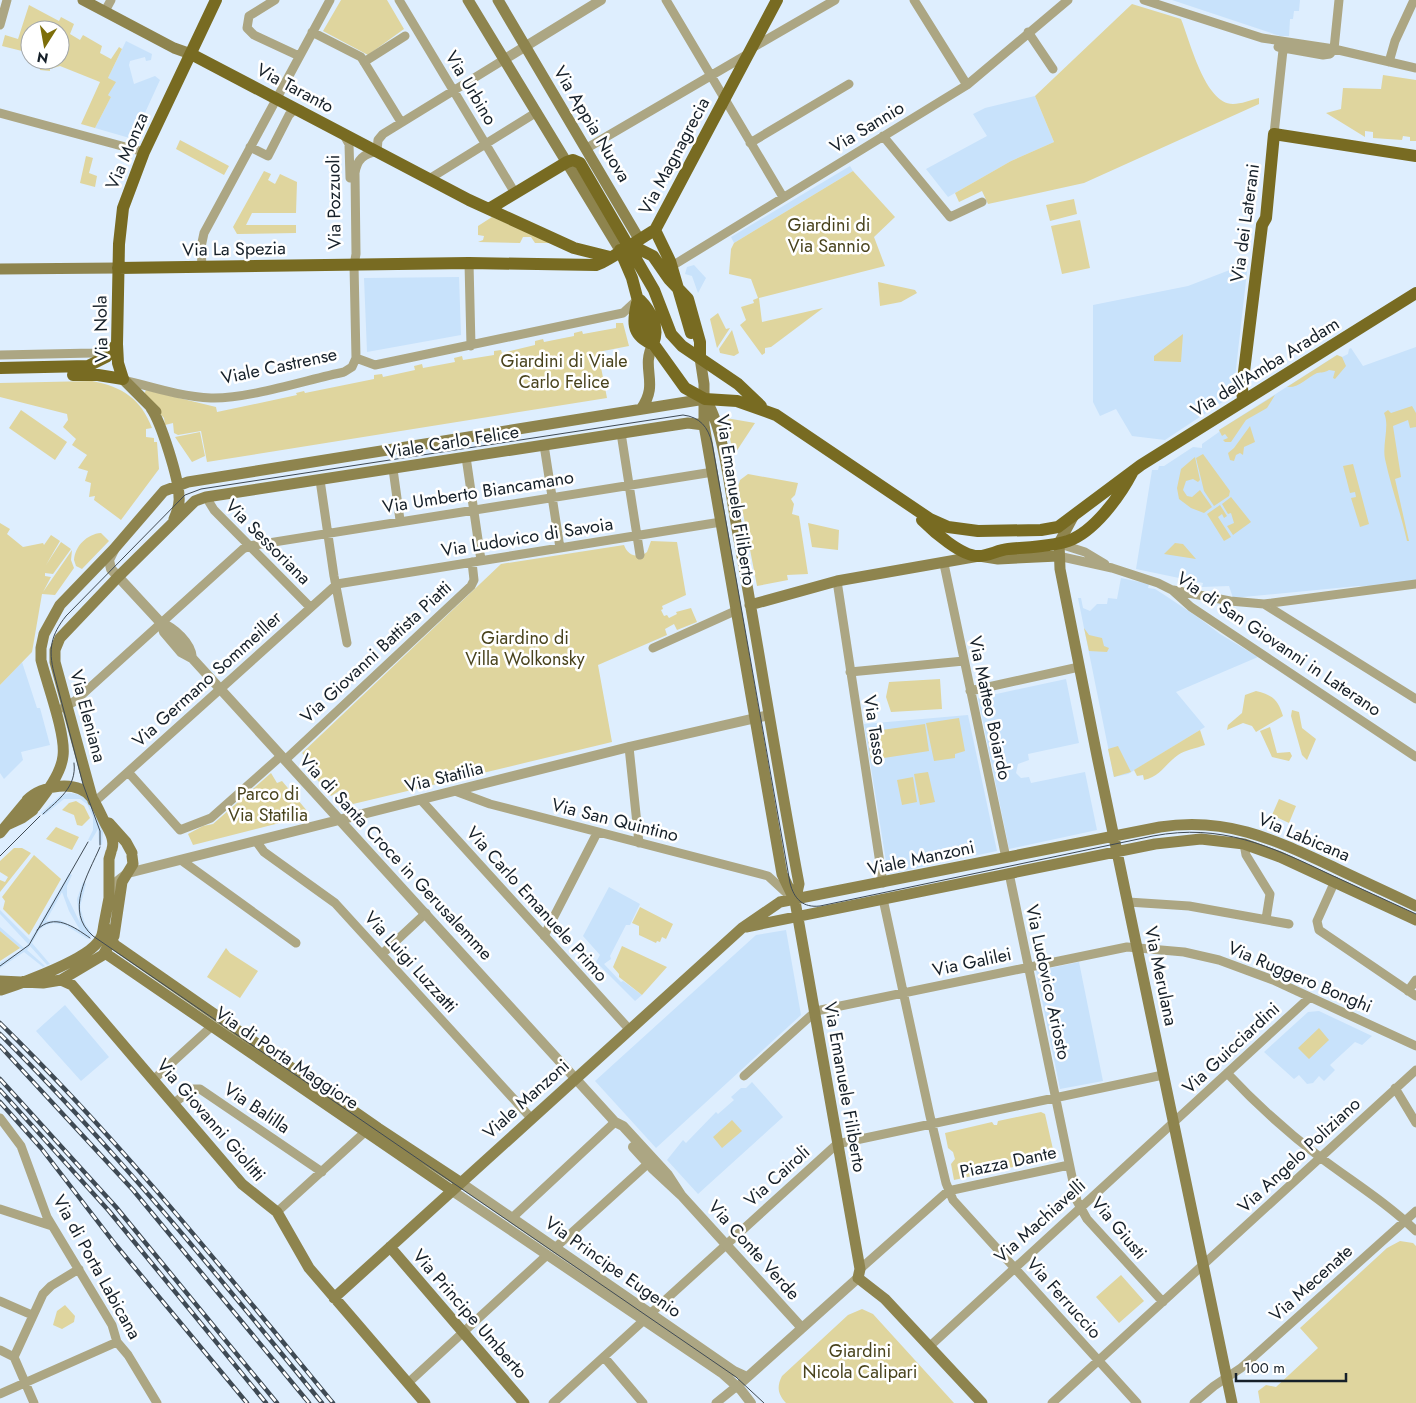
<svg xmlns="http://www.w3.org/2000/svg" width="1416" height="1403" font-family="Jost,sans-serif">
	<rect width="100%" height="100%" fill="#deeefe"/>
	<!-- built -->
	<path fill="#c8e2fb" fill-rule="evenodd" d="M1172,0H1300L1299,11H1294L1293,19H1290L1289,36H1280Z
		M126,41L152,54L151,60L146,61L145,57L130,61L129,65L134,84L155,76L160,80L133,139L95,128L111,97L108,95V78Z
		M1035,96L1054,142L1011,161L948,197L926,169L987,136L973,114L985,108Z
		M850,166L853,171L734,243L731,237Z
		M1248,263L1233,395L1165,440L1132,436L1116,409L1100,416L1093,402V305L1188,286Z
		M694,265L706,278L698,293L692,276L685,274L687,267Z
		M459,277L461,335L367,352L364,278Z
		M1416,347V581L1374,587L1358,586L1233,598L1229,586L1202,587L1203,583L1136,569L1152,470H1158L1159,466H1164L1193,447L1202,448V444L1219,432V430L1337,355L1342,357L1348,354L1349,349L1351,348L1363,366Z
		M1121,578L1149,584L1148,588L1155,589L1163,594L1199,618L1220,634L1258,657L1176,692L1205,727L1128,774L1114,777L1078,598H1081L1083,608L1090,611L1097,604H1107L1108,598L1117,599Z
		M22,662L37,708H40L50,745L21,752L23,760L4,779L0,773V685Z
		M1066,679L1079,743L1028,754L1029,760L1018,764L1016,773L1021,778L1029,777L1031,783L1085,772L1097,830L1009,849L978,698Z
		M968,715L997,851L888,874L864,724Z
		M70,793L81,795L89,800L103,832L102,845L99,844L98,829L91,841L88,840L93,830V817L87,804L80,799H64L44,815L41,813L61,795Z
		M69,873L72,875L67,886V896L80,923L77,899L83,882L86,884L80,907L85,924L93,935L88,939L65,925L53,923L46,925L40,929L32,943L50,964L47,965L30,946L27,950L45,966L43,967L24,952L0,968V963L22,950L0,931V927L24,948L28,944L0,914V910L30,940ZM62,892L69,911L80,930L60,920L46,921Z
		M609,887L640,904L630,925H626L610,956L611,959L604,964L621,982L623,981L642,995L635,1001L596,962L600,955L583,936Z
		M786,930L801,1015L656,1148L595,1081L756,935Z
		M1079,962L1103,1081L1060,1089L1036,971Z
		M65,1005L109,1057L81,1081L36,1031Z
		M1319,1011L1372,1036L1362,1045L1355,1042L1330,1065L1335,1070L1324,1081L1319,1076L1313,1083L1307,1084L1299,1075L1294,1079L1264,1052L1308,1012Z
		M752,1082L783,1117L698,1194L667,1160L683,1140L686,1143L716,1112L718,1114L734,1100L731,1097L741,1088H746Z"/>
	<!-- green -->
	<path fill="#dfd59e" d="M341,0H387L404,29L368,55L323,31Z
		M1132,4L1181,19C1190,41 1205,104 1233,104C1241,104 1251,100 1259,98V104L1084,183L988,204L982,191L959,202L955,193L1011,161L1054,142L1035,96Z
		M29,5L59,21L61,17L74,24L70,34L80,40L83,35L102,46L100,53L111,59L119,47L122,49L108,78L116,82L108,95L111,97L95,128L81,124L100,82L60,66L50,69V71L40,70L39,60H60V30H30V53L2,46L5,35L18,39Z
		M1383,75L1416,80V141H1410V137L1403,136L1402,140L1373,138V132L1365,131V137L1326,113L1341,109L1343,88L1381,89Z
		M180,140L229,166L224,175L176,149Z
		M86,156L93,158L89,173L97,176L95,187L80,183Z
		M264,171L271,174L268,180L275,184L280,174L297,182L296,213H252L246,225H296V233L237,234L233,227Z
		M853,171L895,217L874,237L885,266L759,298L762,322L823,308L771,347L765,348V353L762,355L740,325L746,320L741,307L754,303L753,300L758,298L751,279L729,274L731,249L734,243Z
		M1074,199L1077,214L1050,221L1046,205Z
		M492,217L553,243H535L531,237H523L520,243L478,242L483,240L484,236L478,235V226Z
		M1080,220L1090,268L1062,274L1051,226Z
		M878,282L915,290L917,293L901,302L880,306Z
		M718,313L726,329L730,328L717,348L710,319Z
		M616,323H623L629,346L598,352L607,398L207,462L201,431L178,435L174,433L173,423L165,425L164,418L143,396L146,390L216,407L217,412L297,395L296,393L304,391L305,393L374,379V375L382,374L383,377L415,370L414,366L422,364L423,368L455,362L454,358L462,356L463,360L494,355V351L501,350L502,353L535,345V341L543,339L544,342L574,336V333L582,331L583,334L616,328Z
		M732,330L739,353L734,356L720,353L719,349Z
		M1183,334L1181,362L1154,361V356Z
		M1337,355L1342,357L1346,366L1335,379L1333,378L1335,371L1329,370C1324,373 1322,372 1317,373C1306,378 1300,388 1287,387Z
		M92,381C123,387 141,399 152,428L146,429V437L154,438V442H157L159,469L121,520L94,500L95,496L89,497L91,483L85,481L88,471L78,468L87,455L72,445L76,439L63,427L68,420L67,414L0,397V383Z
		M1275,395L1267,408L1246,420L1231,442H1225L1223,440L1228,438L1225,434L1222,436L1219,430Z
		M1412,406L1416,413V427L1410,428L1408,420L1393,426L1401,477L1395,479L1409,541H1407C1401,514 1391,487 1385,459C1382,444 1390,426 1384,413L1388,410L1391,413Z
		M21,410L67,442L55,460L9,428Z
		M726,418L755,423L734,455L733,454Z
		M1250,426L1255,442L1244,447L1243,455L1240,453L1236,455L1234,461L1230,460L1228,453L1234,448Z
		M200,432L205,456L192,462L175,437Z
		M1203,454L1230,491L1229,496L1214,506L1204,491L1196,458Z
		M1195,457L1200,480L1198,482L1193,479L1186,481L1183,490L1187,496L1192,497L1200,490L1212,507L1204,513L1191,508L1179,499L1177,488L1181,469Z
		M1353,464L1369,524L1360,527L1351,498L1356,497L1355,492L1350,493L1343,466Z
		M748,474L798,483L795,495L791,499L794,504L792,514L799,516L808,574L787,575L788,580L757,586L738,487L740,480Z
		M1231,497L1251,522L1233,535L1227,526L1234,523L1231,513L1228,514L1222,504Z
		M1220,505L1227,516L1224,518L1222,514L1218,517L1231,537L1224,541L1207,514Z
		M0,523L10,529L7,534L23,547L43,543L44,545L51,535L60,541L46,565L61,542L71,549L53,574L45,573V576L51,577L43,592L72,550L71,560L74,568L55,595L42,594L32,652L0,685Z
		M808,523L839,530L838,550L812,547Z
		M101,533L109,541L82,569L76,566L74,560C75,546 87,534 101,533Z
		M651,541L677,542L686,595L662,606L663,609L661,610L664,616L667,615L669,618L677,614L676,612L691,608L697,622L677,630L674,624L665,629L667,635L598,665L612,742L353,804L341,790L331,796L308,769L313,765L302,753L501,564L624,545C628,556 638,559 647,552Z
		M1175,543L1183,544L1196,559L1164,554Z
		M1084,628L1089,635L1102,638L1104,646L1109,648L1107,652L1089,651Z
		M940,679L942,709L891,712L886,697L889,682Z
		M1256,691C1273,695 1278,700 1283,716L1256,732L1252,726L1243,723L1227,730L1228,725L1242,713L1245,695Z
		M1292,710L1299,712L1302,728L1316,739L1307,760L1302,755L1291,716Z
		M959,718L965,751L955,754V758L934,761L926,723Z
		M925,724L929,751L871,760L867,732Z
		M1270,727L1277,753L1290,752L1292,756L1289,761L1272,757L1260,731Z
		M1200,730L1205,745C1197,748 1185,750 1178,755C1165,764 1161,776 1144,780L1143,775L1137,776L1134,770Z
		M1118,746L1131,772L1114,777L1108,749Z
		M928,772L935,802L920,805L914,774Z
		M271,773L277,783L282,781L308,812L307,816L193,845L188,834L203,826L213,824Z
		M913,777L917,802L902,805L897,780Z
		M1279,799L1296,806L1289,823L1272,815Z
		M76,801L84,806L90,818L82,826L77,825L74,815L62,810L69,803Z
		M56,827L79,837L72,850L46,839Z
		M14,848H22L31,853L0,892V880L5,882L8,877L0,872V861Z
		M34,855L61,879L29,935L3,909L5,901L2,897Z
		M640,907L673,924L666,939L662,937L660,942L657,941L656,943L639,935V926L632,923Z
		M0,931L20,948L0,961Z
		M622,946L667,967L642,995L619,977V974L613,967Z
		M226,948L230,953L258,971L240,998L207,977Z
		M1319,1028L1329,1040L1309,1059L1298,1048Z
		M1041,1112L1045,1114L1055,1158L954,1180L951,1164L955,1159L953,1152L948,1148L945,1133L992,1122L994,1125H997L998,1121Z
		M732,1120L742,1131L722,1148L713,1137Z
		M1400,1241L1413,1243L1416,1246V1403H1260L1258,1391L1266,1385L1276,1387L1318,1348L1300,1328L1387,1248Z
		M1121,1275L1144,1301L1119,1323L1096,1297Z
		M65,1305L75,1316L74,1322L62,1329L53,1325L57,1311Z
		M862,1309L873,1314L954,1403H786C777,1393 777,1386 782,1376L848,1315Z"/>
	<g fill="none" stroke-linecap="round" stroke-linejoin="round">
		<!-- minor -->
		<path stroke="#aca683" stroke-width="9" d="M275,0L249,16L247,28L254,35L299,56
			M399,0L515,193
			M666,0L783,197
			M914,0L967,85
			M1144,0L1262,38L1334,49L1416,68
			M105,11L111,0
			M0,25L7,0
			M312,32L361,57L401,122
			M1028,32L1053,69
			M1278,47L1323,55L1330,54L1334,49
			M752,48L835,0
			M1334,49L1339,0
			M364,62L405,36
			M1389,62L1395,41L1414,0
			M0,113L144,152
			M1274,134L1283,50
			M344,135L349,144L350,178
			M883,136L950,217L982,202
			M750,143L849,84
			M250,147L268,156L289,115L293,111L301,110
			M587,148L748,54
			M429,179L537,112
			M469,263L471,346
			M672,266L967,85L1068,0
			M202,267L201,247L204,233L330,0
			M0,355L93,353L104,352L112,347
			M356,358L375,365L623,313L636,301
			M124,380C152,387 182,397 211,398C248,399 306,380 344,372L352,367L356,358L354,265L356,254L355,173C357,159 364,154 377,151L378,140L383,134L505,59
			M621,433L640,555
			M544,445L560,548
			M466,457L481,560
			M393,469L400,520
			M320,480L334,576L347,643
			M206,497L214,510L310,607
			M1060,544L1085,552L1105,564
			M1058,556L1112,568L1158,583L1172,590L1191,607L1416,757
			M944,564L1006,858
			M837,581L883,883
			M1173,590L1230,601L1264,604L1416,584
			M1264,604L1416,699
			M653,648L735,611
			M850,672L964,661
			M970,691L1079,667
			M63,708L75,701L243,549L249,546L713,472
			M629,747L639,843
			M285,760L471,586L474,580L472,562
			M128,772L180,830L211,818L281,756
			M455,791L490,804L768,876L793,899
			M99,798L337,584L721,522
			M421,800L629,1029
			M256,841L264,852L335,903L531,1118
			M1244,844L1246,855L1270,894L1266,919
			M181,860L296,943
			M1009,873L1077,1201L1087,1219L1163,1302
			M1335,881L1317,921L1319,930L1416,996
			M883,899L930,1116L946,1183L953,1200L1137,1403
			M1128,902L1189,906L1289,924
			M544,936L597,833
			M382,954L426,913
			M1408,991L1416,980
			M1227,1073C1256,1104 1287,1132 1321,1158C1353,1182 1387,1203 1416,1231
			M744,1076L816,1011L1127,947L1184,952L1219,960L1273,980L1416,1046
			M153,1080L211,1027
			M1395,1088L1416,1123
			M173,1104L192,1089H200L322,1172
			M0,1118L21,1146L47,1217L112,1325L117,1342L128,1355L157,1403
			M0,1209L52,1226
			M277,1212L365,1132
			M513,1217L615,1122
			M556,1247L653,1159
			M860,1269L948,1191L1069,1165
			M0,1301L32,1315
			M651,1313L837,1144L1163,1075
			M930,1346L1310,997
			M0,1350L14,1357
			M14,1357L43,1294L51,1286L79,1269
			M14,1357L34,1403
			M604,1357L643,1403
			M408,1383L546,1256
			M0,1394L117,1342
			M553,1403L643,1321
			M716,1403L737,1386
			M1052,1403L1416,1070
			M1194,1403L1214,1386L1241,1368L1416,1211"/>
		<!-- tertiary -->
		<path stroke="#aca683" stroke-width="10" d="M505,59L601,0
			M114,550L109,560L111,569L161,623L164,632L181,652L192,658L615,1122L623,1126L668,1175L681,1195
			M161,623C174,628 191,643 192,658
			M110,893L114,884L128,873L629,747L769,715
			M633,1147L652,1168L681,1195L802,1328
			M460,1182L734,1371L747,1377
			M451,1190L722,1373L741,1390L751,1403
			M743,1381L858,1278"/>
		<!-- secondary -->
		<path stroke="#8e844e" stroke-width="11" d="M83,0L174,48L191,54
			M468,0L620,250
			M498,0L639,239
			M0,269L118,268
			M700,358L704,384V425L782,874L795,901L860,1269L858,1278L885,1299L982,1403
			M123,379L156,412
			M705,399C724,425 731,499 738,534C759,650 777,767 799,884L795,901
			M151,408C161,422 179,479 179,497C180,505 177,512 174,519
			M641,409C660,383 640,369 653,344
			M1073,517L1059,543L1060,569L1097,756L1232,1403
			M750,605L837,581L979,556L998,559L1058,556
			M27,800C41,785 77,779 92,798C97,805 101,815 105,823C109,831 115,839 112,849
			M93,801L55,662V650L60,638L118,577L195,501L206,497L642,430L688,423L704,425
			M35,807C46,793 61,774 63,756C66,734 47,684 41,660V648L44,634L60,605L114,549L164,491L188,482L705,399
			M109,823L126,842L132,853
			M9,824L22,818L33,810
			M0,833L25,803
			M111,852L109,859V898L104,924L108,936L115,945L378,1128L460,1182
			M746,927L1155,844L1201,839L1244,844L1280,857L1416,920
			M105,953L451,1190
			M61,980L72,985L242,1184L277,1212L309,1268L425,1403
			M0,981L43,983L61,980L103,955L114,936L122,882L133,864L132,856
			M1,990C22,983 90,959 100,939C103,935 103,929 104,924
			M390,1247L524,1403
			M334,1298L742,928L780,902L1160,827C1225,817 1271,838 1329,865C1358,879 1387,892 1416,906"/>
		<!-- primary -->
		<path stroke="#786b22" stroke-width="12" d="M191,54L469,200L574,248L610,257
			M489,209L567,162L573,160L580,163L654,290L671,334L682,346L738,384L761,406
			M655,230L777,0
			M655,230L670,261L691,333
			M629,244L653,256L669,279L688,299L700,342V358
			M620,250L632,278L647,335L685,388L705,399L737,401L776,415L930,519L948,527L978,531L1041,530L1058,527L1141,465L1416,293
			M118,268L469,263L596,265C606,263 642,237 655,230
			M640,300C651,311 660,328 653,344
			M637,303C633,320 631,334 650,343
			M0,368L88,366L106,357L117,344
			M73,375H98L123,379
			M123,379L118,363L117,344L119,244L123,208L144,152L216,0
			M1243,400L1242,388L1262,225L1266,218L1274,134L1416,156
			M922,520C933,531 962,557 979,556C988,556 998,550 1008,549C1028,547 1049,547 1068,541C1094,532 1120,496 1132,473"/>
		<!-- tram -->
		<path stroke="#3f4a54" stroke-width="1" d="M43,814C58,800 77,787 74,763
			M100,845V831L83,784L54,673C48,649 51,635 66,616L185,495L201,489L683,415C700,417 708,427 712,443L790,883C794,899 803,908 820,906L1153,836C1221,823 1270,846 1329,874C1358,887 1387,901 1416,914
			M100,847C88,875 64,911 93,936L736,1377L764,1403
			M0,856L40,816
			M37,930C54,912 74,927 90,938
			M0,966L29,945L88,842"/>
		<!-- rail casing -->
		<g stroke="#3f4a54" stroke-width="4.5">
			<path id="rail" d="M0,1023C121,1141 226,1273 333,1403
				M0,1034C116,1150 219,1277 322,1403
				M0,1046L133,1190L309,1403
				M0,1079L116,1207L277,1403
				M0,1090L109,1211L266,1403
				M0,1102L41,1148L115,1244L247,1403"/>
		</g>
		<!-- rail -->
		<use href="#rail" stroke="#fff" stroke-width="2.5" stroke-dasharray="8" stroke-linecap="butt"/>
	</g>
	<g text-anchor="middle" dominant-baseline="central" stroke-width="5" stroke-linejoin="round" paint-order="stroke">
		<!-- street labels -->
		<g font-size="18" fill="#162029" stroke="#fff">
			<text transform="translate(295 88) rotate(28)">Via Taranto</text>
			<text transform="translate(471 88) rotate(59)">Via Urbino</text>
			<text transform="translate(592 124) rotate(59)">Via Appia Nuova</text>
			<text transform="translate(867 127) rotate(-31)">Via Sannio</text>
			<text transform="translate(127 151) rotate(-67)">Via Monza</text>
			<text transform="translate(674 156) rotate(-62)">Via Magnagrecia</text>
			<text transform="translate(334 202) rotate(-91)">Via Pozzuoli</text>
			<text transform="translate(1245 223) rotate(-82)">Via dei Laterani</text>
			<text transform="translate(234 249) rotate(-1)">Via La Spezia</text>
			<text transform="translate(101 329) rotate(-91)">Via Nola</text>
			<text transform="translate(279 366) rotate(-12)">Viale Castrense</text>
			<text transform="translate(1265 367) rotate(-32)">Via dell'Amba Aradam</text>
			<text transform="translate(452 442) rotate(-9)">Viale Carlo Felice</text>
			<text transform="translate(478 492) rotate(-9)">Via Umberto Biancamano</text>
			<text transform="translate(736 500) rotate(81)">Via Emanuele Filiberto</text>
			<text transform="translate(527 537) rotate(-9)">Via Ludovico di Savoia</text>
			<text transform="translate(268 542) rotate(45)">Via Sessoriana</text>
			<text transform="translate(1279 644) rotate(34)">Via di San Giovanni in Laterano</text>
			<text transform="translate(376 652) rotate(-43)">Via Giovanni Battista Piatti</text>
			<text transform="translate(207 679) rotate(-42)">Via Germano Sommeiller</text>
			<text transform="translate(990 708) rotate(78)">Via Matteo Boiardo</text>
			<text transform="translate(88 716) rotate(75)">Via Eleniana</text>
			<text transform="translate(875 730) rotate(81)">Via Tasso</text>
			<text transform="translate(444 777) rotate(-14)">Via Statilia</text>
			<text transform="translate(615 820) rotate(14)">Via San Quintino</text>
			<text transform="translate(1304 837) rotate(23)">Via Labicana</text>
			<text transform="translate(396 857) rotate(47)">Via di Santa Croce in Gerusalemme</text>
			<text transform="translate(921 858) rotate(-12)">Viale Manzoni</text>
			<text transform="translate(537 904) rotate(48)">Via Carlo Emanuele Primo</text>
			<text transform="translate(411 962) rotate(48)">Via Luigi Luzzatti</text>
			<text transform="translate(972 962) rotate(-12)">Via Galilei</text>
			<text transform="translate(1161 976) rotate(78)">Via Merulana</text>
			<text transform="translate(1300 977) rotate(23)">Via Ruggero Bonghi</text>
			<text transform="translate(1048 982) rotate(78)">Via Ludovico Ariosto</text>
			<text transform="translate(1231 1048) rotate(-43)">Via Guicciardini</text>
			<text transform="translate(287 1058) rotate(34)">Via di Porta Maggiore</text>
			<text transform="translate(845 1087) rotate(80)">Via Emanuele Filiberto</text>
			<text transform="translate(526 1099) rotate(-42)">Viale Manzoni</text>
			<text transform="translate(257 1108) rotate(34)">Via Balilla</text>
			<text transform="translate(211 1120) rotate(49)">Via Giovanni Giolitti</text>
			<text transform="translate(1299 1155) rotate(-43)">Via Angelo Poliziano</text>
			<text transform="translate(1008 1162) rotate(-12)">Piazza Dante</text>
			<text transform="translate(777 1176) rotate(-42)">Via Cairoli</text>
			<text transform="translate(1040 1221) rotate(-42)">Via Machiavelli</text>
			<text transform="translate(1119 1228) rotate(50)">Via Giusti</text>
			<text transform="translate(754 1250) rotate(48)">Via Conte Verde</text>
			<text transform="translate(97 1267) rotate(61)">Via di Porta Labicana</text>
			<text transform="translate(613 1267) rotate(35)">Via Principe Eugenio</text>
			<text transform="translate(1311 1283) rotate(-42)">Via Mecenate</text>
			<text transform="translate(1064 1298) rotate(48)">Via Ferruccio</text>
			<text transform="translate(470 1314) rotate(49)">Via Principe Umberto</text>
		</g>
		<!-- park labels -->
		<g font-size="18" fill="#49431d" stroke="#fff">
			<text x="829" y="225">Giardini di<tspan x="829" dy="21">Via Sannio</tspan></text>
			<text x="564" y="361">Giardini di Viale<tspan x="564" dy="21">Carlo Felice</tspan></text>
			<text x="525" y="638">Giardino di<tspan x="525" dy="21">Villa Wolkonsky</tspan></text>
			<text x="268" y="794">Parco di<tspan x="268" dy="21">Via Statilia</tspan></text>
			<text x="860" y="1351">Giardini<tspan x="860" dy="21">Nicola Calipari</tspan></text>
		</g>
	</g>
	<!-- north arrow -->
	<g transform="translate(45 45) rotate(191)"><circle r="24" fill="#ffffff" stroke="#a2a6a9"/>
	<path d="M0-4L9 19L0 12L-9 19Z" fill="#7d6e0a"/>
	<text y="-8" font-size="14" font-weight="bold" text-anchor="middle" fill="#162029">N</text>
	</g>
	<!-- scale -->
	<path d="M1236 1373v8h110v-8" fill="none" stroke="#162029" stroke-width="2.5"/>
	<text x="1244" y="1373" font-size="15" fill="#162029" stroke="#ffffff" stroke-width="4" paint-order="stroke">100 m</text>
</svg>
